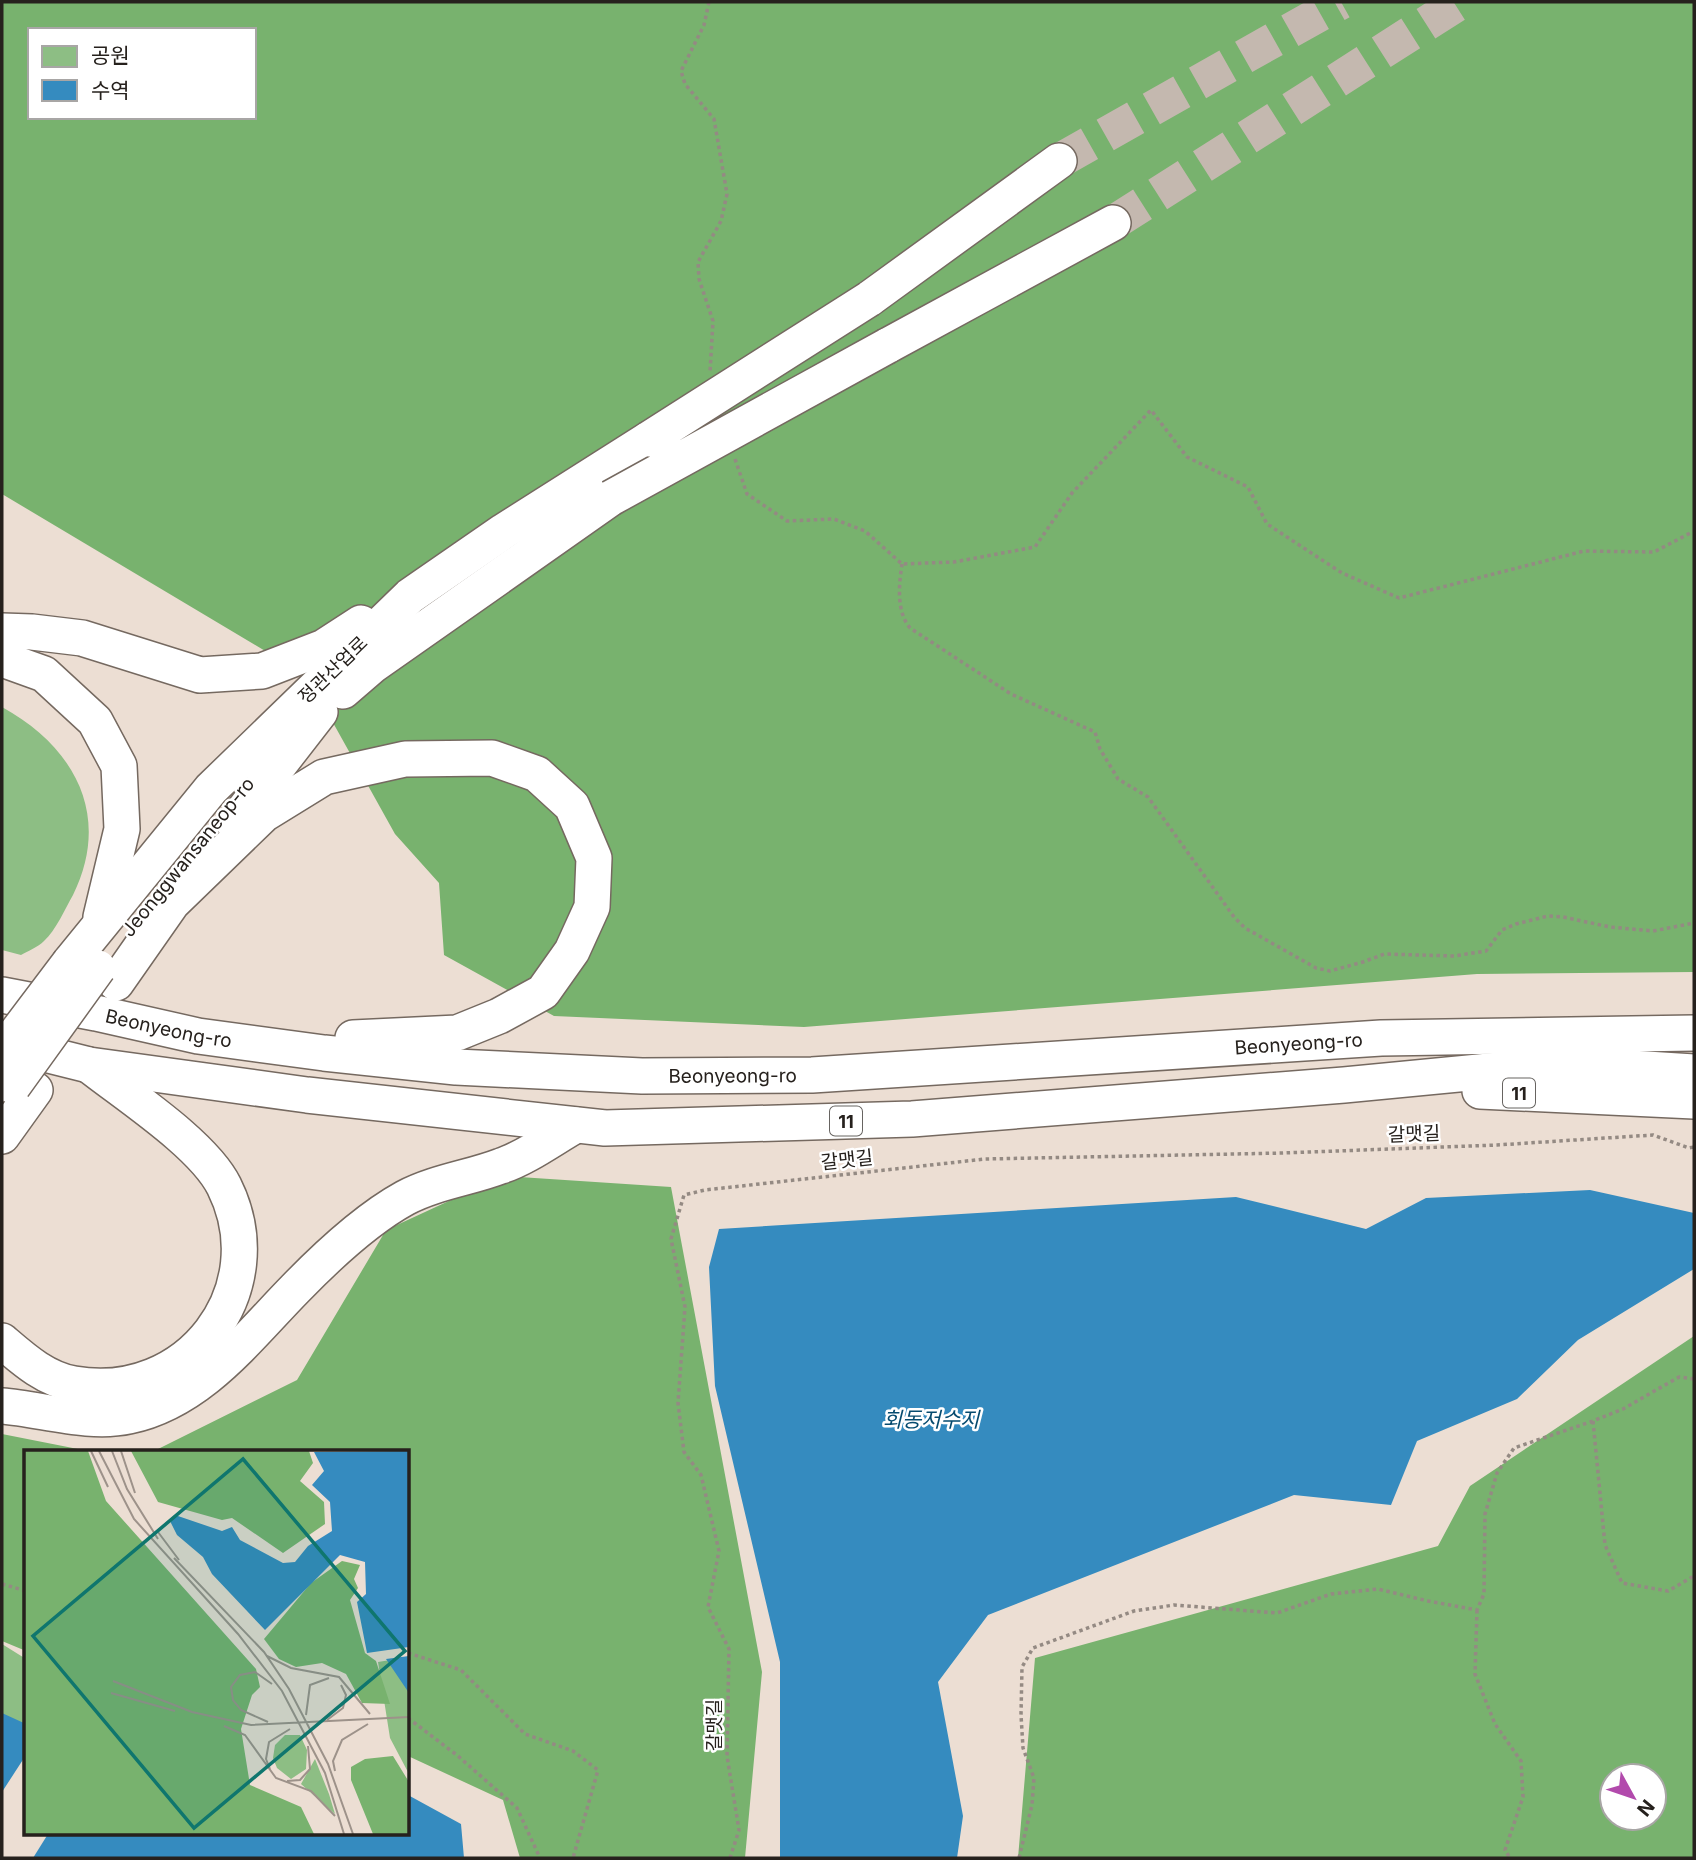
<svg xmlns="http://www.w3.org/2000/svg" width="1696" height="1860" font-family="Inter,'Noto Sans KR',sans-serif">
	<rect width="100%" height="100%" fill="#ecded3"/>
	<!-- green -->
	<path fill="#8dbe84" d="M2,707C75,747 112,816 73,895C65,909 56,930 44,941C38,947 28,951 21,955L2,950Z
		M2,1644L26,1659V1745L2,1775Z"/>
	<!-- forest -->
	<path fill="#78b26e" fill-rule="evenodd" d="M2,2H1694V972L1477,974L804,1027L554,1016L444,955L439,883L395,834L307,676L2,494ZM30,30H254V117H30Z
		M503,1176L671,1187L762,1672L745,1858H520L503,1800L408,1756V1452H152L297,1380L386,1230Z
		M1694,1336V1858H1018L1035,1658L1438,1546L1470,1486ZM1612,1776H1654V1818H1612Z
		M2,1434L93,1452H26V1651L2,1641Z"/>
	<!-- water -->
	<path fill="#358bbf" d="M1590,1190L1694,1213V1269L1578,1340L1517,1399L1417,1441L1391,1505L1294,1495L988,1615L938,1682L963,1816L957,1858H780V1662L715,1386L709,1267L719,1229L1236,1197L1366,1229L1426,1198Z
		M2,1713L26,1724V1755L2,1792Z
		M408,1795L461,1824L464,1858H33L48,1834H408Z"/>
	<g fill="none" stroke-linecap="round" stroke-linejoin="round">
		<!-- highway-tunnel -->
		<path stroke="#c4b8af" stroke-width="35" stroke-dasharray="35 18" stroke-linecap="butt" d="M1059,161L1341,2
			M1113,223L1460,2"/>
		<!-- highway casing -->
		<g stroke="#756960" stroke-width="38">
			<g id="highway">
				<path d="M869,299L1059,161"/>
				<path d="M887,346L1113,223"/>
				<path d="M2,631L32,632L82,638L200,675L262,671L324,647L361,623"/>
				<path d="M2,659L44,674L95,721L119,766L122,829L101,917"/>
				<path d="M343,691L372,666L611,498"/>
				<path d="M234,823L320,712"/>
				<path d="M70,962L211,789L410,596L504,531L649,439"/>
				<path d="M116,983L172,903L264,814L324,777L405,759L492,758L537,774L572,806L594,858L592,907L572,951L543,992L499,1016L457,1033L353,1038"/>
				<path id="s1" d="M2,995L96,1013L198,1036L324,1053L456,1067L642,1076L812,1075L1381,1038L1694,1033"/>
				<path d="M9,1045L89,1065L307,1095L605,1128L912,1119L1344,1085L1510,1069L1630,1068L1694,1072"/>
				<path d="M1480,1091L1694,1101"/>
				<path d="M2,1136L35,1090"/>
				<path d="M2,1341C23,1359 45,1379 74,1384C188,1404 276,1290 224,1186C203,1144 127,1095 89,1065"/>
				<path d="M2,1406C41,1409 89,1425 129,1416C200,1401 246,1339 295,1289C327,1256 365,1220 405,1198C435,1182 470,1178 501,1166C526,1158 553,1138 576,1125"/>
			</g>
		</g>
		<!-- path -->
		<path stroke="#948a83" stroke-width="3.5" stroke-dasharray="3.5 3.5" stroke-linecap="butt" d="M709,2L704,25L681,71L685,84L714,119L727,194L721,221L698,262L699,279L713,321L710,372
			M735,459L747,494L787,521L834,519L865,531L902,564L954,562L1035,547L1072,493L1151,410L1187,457L1248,487L1267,524L1342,573L1399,598L1584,551L1654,552L1694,531
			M902,564C899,584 896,611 910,628L1011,694L1095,732L1100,749L1118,779L1148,797L1234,917L1245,928L1316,968L1330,971L1363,962L1384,954L1454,956L1486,951L1502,930L1516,924L1548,916L1563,917L1610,927L1653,931L1694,923
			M1593,1421L1605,1545L1622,1583L1668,1591L1694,1576
			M2,1584L26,1591
			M1477,1610L1475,1674L1495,1724L1521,1761L1523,1797L1505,1850L1510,1858
			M408,1653L461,1670L525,1734L573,1751L598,1770L573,1858
			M408,1718L458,1756L517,1808L540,1858
			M730,1858L739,1830L727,1756L729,1649L708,1607L719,1551L701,1475L684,1452L678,1403L685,1307L671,1239L684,1195L705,1190L985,1159L1283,1153L1497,1145L1653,1135L1689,1148L1694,1147
			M1019,1858L1032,1805L1034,1778L1023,1748L1021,1715L1022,1667L1033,1648L1134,1611L1174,1605L1277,1613L1331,1594L1378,1589L1428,1601L1477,1610L1484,1594L1485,1514L1497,1473L1514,1448L1593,1421L1623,1409L1679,1377L1694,1379"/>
		<!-- highway -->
		<use href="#highway" stroke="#fff" stroke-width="35"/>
		<!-- highway-bridge casing -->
		<g stroke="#756960" stroke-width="38" stroke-linecap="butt">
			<path id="highway-bridge" d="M649,439L869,299
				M611,498L887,346
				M2,1052L70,962
				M13,1086L98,968"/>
		</g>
		<!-- highway-bridge -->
		<use href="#highway-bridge" stroke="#fff" stroke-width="35"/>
	</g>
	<g text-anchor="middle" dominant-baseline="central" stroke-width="5" stroke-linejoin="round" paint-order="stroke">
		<!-- shield labels -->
		<g fill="#fff" stroke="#676461" stroke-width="2">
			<rect x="1503" y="1078.5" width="32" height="29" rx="5"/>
			<rect x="830" y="1106.5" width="32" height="29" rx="5"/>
		</g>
		<g font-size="18" font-weight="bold" fill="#26211d">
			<text x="1519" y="1093">11</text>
			<text x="846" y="1121">11</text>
		</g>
		<!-- street labels -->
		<g font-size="19" fill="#26211d" stroke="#fff">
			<text transform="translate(333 670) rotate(-44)">정관산업로</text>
			<text transform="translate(188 857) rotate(-51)">Jeonggwansaneop-ro</text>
			<text stroke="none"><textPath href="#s1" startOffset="170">Beonyeong-ro</textPath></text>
			<text stroke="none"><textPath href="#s1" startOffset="1304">Beonyeong-ro</textPath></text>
			<text stroke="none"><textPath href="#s1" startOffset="737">Beonyeong-ro</textPath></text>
			<text transform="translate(1414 1134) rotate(-2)">갈맷길</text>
			<text transform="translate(847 1160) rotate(-6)">갈맷길</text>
			<text transform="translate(714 1725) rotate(-90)">갈맷길</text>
		</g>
		<!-- water labels -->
		<g font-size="21" font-style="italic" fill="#064b6f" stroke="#fff">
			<text x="931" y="1419">회동저수지</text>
		</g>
	</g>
	<!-- overview -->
	<g transform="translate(24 1450)">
		<rect width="385" height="385" fill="#ecded3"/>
		<path d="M385,207V324L366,288L354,212ZM261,285H276L283,300L282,319L267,329L253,318L249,308L251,295ZM291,309L305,344L311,364L277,334Z" fill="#8dbe84"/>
		<path d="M0,1H64L82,51L232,219L236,237L228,245L217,279L226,335L277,357L290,384H0ZM107,1H285L289,13L276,31L300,52L301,74L259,103L208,68L198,70L134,52ZM318,111L336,115L330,129L334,138L326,150L341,203L352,211L366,254L338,253L322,224L298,213L272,217L255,209L240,189L287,133ZM369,306L385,332V384H349L327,330V317L341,309Z" fill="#78b26e"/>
		<path d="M385,1V197L343,203L333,152L342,144L341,112L316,105L241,180L188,124L179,107L153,85L146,71L151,65L198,81L208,77L216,90L259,113L271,112L284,96L308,81L306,52L288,35L300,21L290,2ZM385,206V243L362,209Z" fill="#358bbf"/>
		<path fill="none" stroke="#9d928a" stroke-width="2" d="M67,1L84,37M75,1L110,69L214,184L258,241L301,323L320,384M88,1L103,39L134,89M97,1L111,43M134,82L155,110M150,108L240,202L265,239L304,314L329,384M243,206L267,218L315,227L346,264M89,231L168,262L227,275L385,267M87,243L151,261M282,265L286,235L305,228M303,270L319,258L322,245L317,235M244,272L217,260L209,250L207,237L216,225L231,222L248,234M200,276L221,285L252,328L287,341L311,366M246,319L242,309L245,292L266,279M311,321L309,311L318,290L344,274M263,331L276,330L286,319L284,296"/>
		<path fill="#0f766e" fill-opacity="0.15" stroke="#0f766e" stroke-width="3.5" d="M219,9L381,201L170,378L9,186Z"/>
		<rect width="385" height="385" fill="none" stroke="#26211d" stroke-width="3.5"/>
	</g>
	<!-- border -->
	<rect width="1696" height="1860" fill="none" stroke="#26211d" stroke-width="7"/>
	<!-- legend -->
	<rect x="28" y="28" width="228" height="91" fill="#ffffff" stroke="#a8a6a5" stroke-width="2"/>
	<rect x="42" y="46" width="35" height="21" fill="#8dbe84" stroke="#a8a6a5" stroke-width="2"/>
	<text x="91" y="63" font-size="21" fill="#26211d">공원</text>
	<rect x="42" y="80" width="35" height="21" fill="#358bbf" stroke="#a8a6a5" stroke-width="2"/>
	<text x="91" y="98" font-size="21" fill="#26211d">수역</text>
	<!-- north arrow -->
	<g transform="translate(1633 1797) rotate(130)"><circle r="33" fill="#ffffff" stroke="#a8a6a5" stroke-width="2"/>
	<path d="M0-5L12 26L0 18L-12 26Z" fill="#b24aac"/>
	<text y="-10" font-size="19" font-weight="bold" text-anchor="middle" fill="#26211d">N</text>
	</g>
</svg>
